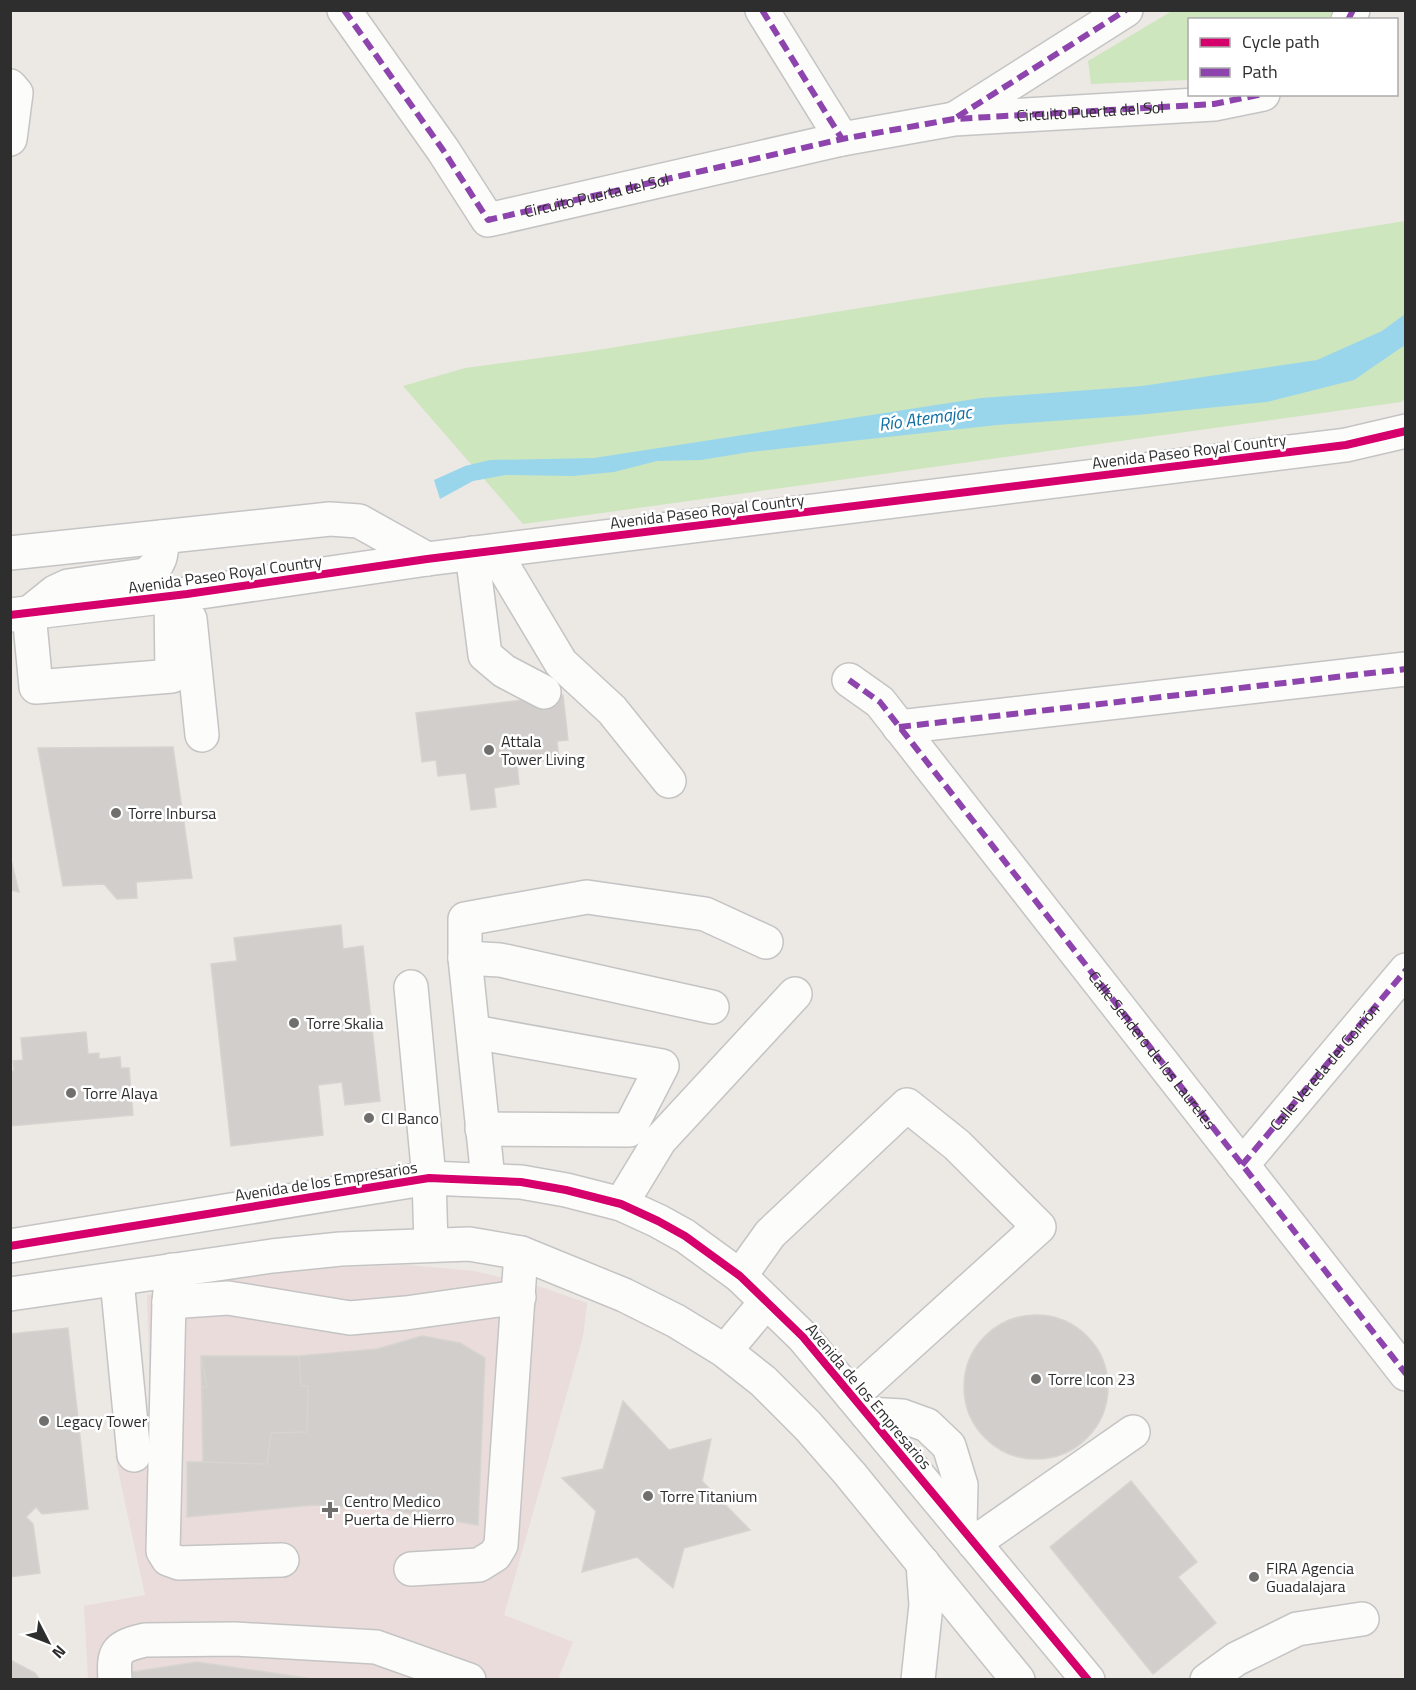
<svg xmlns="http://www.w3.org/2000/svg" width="1416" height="1690" font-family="'Titillium Web',sans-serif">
	<rect width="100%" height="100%" fill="#ece8e4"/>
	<!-- medical -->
	<path fill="#e9dcdb" d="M407,1265L474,1271L541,1287L587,1303L583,1336L504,1615L573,1642L558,1679H88L84,1606L145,1595L115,1456L152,1452L147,1295L201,1284L297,1269Z"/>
	<!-- green -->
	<path fill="#cee6be" d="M1172,11H1336L1330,19L1190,20L1189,80L1091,84L1088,61Z
		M1405,221L1406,398L1401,402L523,524L403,386L465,368L591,351Z"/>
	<!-- water -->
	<path fill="#99d6ec" d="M1405,314V345L1354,380L1267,402L1137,415L997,425L750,452L701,460L657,461L614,472L573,476L506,475L473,481L440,499L434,480L465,466L490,460L594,458L981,398L1142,386L1317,360L1382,331Z"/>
	<!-- building -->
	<path fill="#d1cecb" stroke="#d7d4d0" stroke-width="1.5" d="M563,695L568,740L557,741L559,759L517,764L519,784L494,788L496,807L471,810L466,773L438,776L436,760L422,762L416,713Z
		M173,747L192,878L136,882L137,898L117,899L104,884L63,886L38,748Z
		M10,856L19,892L10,890Z
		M341,925L343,949L363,946L380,1101L345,1105L342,1082L318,1085L323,1135L231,1146L211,964L237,961L234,938Z
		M86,1032L88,1054L99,1053V1059L120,1057L121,1068H129L133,1115L10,1126V1071H14L13,1061L23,1060L21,1038Z
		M964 1387a72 72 0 1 1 144 0a72 72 0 1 1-144 0Z
		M68,1328L88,1509L42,1514L36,1507L26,1517L33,1524L40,1573L10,1577V1334Z
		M422,1336L460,1343L485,1358L478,1525L379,1508L313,1505L187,1517V1462H203L201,1356H299L377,1349Z
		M201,1356H299L301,1386H308L307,1432L271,1433L267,1464L203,1462L202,1387H207Z
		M623,1401L669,1450L711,1439L702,1481L750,1530L684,1548L673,1588L637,1557L582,1572L596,1511L562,1478L603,1469Z
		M1131,1481L1197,1562L1178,1577L1216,1623L1153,1674L1050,1547Z
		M10,1660L35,1673L40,1680H10Z
		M197,1662L320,1680H119V1674Z"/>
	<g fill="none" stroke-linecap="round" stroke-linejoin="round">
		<!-- minor casing -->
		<g stroke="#c5c4c5" stroke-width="36">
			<g id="minor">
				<path id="s1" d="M344,10L443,150L488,220L842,139L954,119L1214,104L1263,94"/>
				<path d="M762,10L842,139"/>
				<path d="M1348,20L1353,10"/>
				<path d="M10,86L16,93L10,139"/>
				<path d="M956,118L1126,10"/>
				<path d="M162,537C162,555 161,565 145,575L68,586L55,592L29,613L36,687L172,676L171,596"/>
				<path d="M494,551L561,663L612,710L669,781"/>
				<path d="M10,553L330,519L359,521L427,559"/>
				<path d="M472,553L485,655L504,671L544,692"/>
				<path d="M10,615L187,594L427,559L1346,445L1406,431"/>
				<path d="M190,619L202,735"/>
				<path id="s2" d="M849,680L880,702L1406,1374"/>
				<path d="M899,727L1406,669"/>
				<path d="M465,958L500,960L712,1007"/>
				<path d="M411,987L429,1178L431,1245"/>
				<path d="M474,1032L662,1066L629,1130L482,1129"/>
				<path d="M1242,1165L1406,970"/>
				<path d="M488,1179L465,958V919L587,897L705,914L766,942"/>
				<path d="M621,1204L660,1140L795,994"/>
				<path d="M10,1246L429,1178L521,1182L566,1190L621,1204L658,1221L685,1236L740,1276L803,1337L1088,1680"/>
				<path d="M172,1270L169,1302L163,1551L168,1559L179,1563L282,1560"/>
				<path d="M740,1276L770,1234L907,1105L957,1145L1039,1227L852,1396"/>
				<path d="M117,1280L134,1455"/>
				<path d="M10,1294L272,1256L341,1249L469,1244L521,1253L624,1295L676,1321L725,1351L763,1381L808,1426L850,1474L1018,1680"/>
				<path d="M169,1302L228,1298L350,1318L406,1313L519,1297"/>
				<path d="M725,1351L766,1302"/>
				<path d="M867,1414L902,1416L927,1425L949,1446L961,1485L960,1526"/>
				<path d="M974,1543L1133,1432"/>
				<path d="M411,1569L479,1565L495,1555L501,1545L521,1253"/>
				<path d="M115,1680C113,1651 116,1647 145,1640L235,1639L376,1647L469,1680"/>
				<path d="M918,1680L926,1605L923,1563"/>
				<path d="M1207,1680L1236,1659L1297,1629L1362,1619"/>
			</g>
		</g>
		<!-- minor -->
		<use href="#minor" stroke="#fcfcfb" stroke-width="33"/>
		<!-- quiet -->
		<g stroke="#8e44ad" stroke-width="6" stroke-dasharray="12 6" stroke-linecap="butt">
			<path d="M344,10L443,150L488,220L842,139L954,119L1214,104L1263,94"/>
			<path d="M762,10L842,139"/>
			<path d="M1348,20L1353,10"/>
			<path d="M957,117L1126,10"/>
			<path d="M849,680L880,702L1406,1374"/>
			<path d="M899,727L1406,669"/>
			<path id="s3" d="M1242,1165L1406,970"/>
		</g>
		<!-- cycleway casing -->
		<g stroke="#fff" stroke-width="11">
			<path id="cycleway" d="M10,615L187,594L427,559L1346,445L1406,431
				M10,1246L429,1178L521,1182L566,1190L621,1204L658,1221L685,1236L740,1276L803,1337L1088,1680"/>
		</g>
		<!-- cycleway -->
		<use href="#cycleway" stroke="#d6006c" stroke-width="8"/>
	</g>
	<!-- markers -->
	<g fill="#706f6e" stroke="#fff" stroke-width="2">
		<circle cx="489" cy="750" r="6"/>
		<circle cx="116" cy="813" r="6"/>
		<circle cx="294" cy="1023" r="6"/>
		<circle cx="71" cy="1093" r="6"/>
		<circle cx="369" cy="1118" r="6"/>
		<circle cx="1036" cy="1379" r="6"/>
		<circle cx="44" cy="1421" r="6"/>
		<circle cx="648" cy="1496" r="6"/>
		<path d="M327 1501h6v6h6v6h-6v6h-6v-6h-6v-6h6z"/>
		<circle cx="1254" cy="1577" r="6"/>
	</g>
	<g text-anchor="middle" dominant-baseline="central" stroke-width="5" stroke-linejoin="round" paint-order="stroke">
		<!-- street labels -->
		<g font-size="16" fill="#2e2e2e" stroke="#fff">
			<text stroke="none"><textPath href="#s1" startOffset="868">Circuito Puerta del Sol</textPath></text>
			<text stroke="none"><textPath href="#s1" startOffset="366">Circuito Puerta del Sol</textPath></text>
			<text transform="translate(1189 451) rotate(-7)">Avenida Paseo Royal Country</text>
			<text transform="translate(707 511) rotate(-7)">Avenida Paseo Royal Country</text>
			<text transform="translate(225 574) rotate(-8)">Avenida Paseo Royal Country</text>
			<text stroke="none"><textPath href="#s2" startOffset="480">Calle Sendero de los Laureles</textPath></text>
			<text stroke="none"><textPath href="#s3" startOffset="128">Calle Vereda del Gorrión</textPath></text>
			<text transform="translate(326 1181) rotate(-9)">Avenida de los Empresarios</text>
			<text transform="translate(869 1396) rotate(50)">Avenida de los Empresarios</text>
		</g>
		<!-- poi labels -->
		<g font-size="16" fill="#2e2e2e" stroke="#fff" text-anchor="start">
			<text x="501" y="741">Attala<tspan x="501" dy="18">Tower Living</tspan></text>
			<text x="128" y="813">Torre Inbursa</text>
			<text x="306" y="1023">Torre Skalia</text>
			<text x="83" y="1093">Torre Alaya</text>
			<text x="381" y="1118">CI Banco</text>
			<text x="1048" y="1379">Torre Icon 23</text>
			<text x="56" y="1421">Legacy Tower</text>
			<text x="660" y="1496">Torre Titanium</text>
			<text x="344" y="1501">Centro Medico<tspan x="344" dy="18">Puerta de Hierro</tspan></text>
			<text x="1266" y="1568">FIRA Agencia<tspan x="1266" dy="18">Guadalajara</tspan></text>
		</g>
		<!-- water labels -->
		<g font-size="18" font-style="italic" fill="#0d6fa3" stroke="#fff">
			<text transform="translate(925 418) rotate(-8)">Río Atemajac</text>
		</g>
	</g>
	<!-- border -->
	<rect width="1416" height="1690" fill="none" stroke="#2e2e2e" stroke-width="24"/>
	<!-- legend -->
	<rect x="1188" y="18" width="210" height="78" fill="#ffffff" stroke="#ababab" stroke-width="1.5"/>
	<rect x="1200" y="38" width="30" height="9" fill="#d6006c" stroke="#ababab" stroke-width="1.5"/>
	<text x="1242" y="48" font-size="18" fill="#2e2e2e">Cycle path</text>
	<rect x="1200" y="68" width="30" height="9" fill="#8e44ad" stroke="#ababab" stroke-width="1.5"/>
	<text x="1242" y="78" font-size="18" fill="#2e2e2e">Path</text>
	<!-- north arrow -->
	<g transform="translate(48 1642) rotate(132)" stroke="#ffffff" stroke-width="4.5" paint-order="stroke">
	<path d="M0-4.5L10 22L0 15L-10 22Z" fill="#2e2e2e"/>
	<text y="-9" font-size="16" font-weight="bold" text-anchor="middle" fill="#2e2e2e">N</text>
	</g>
</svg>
